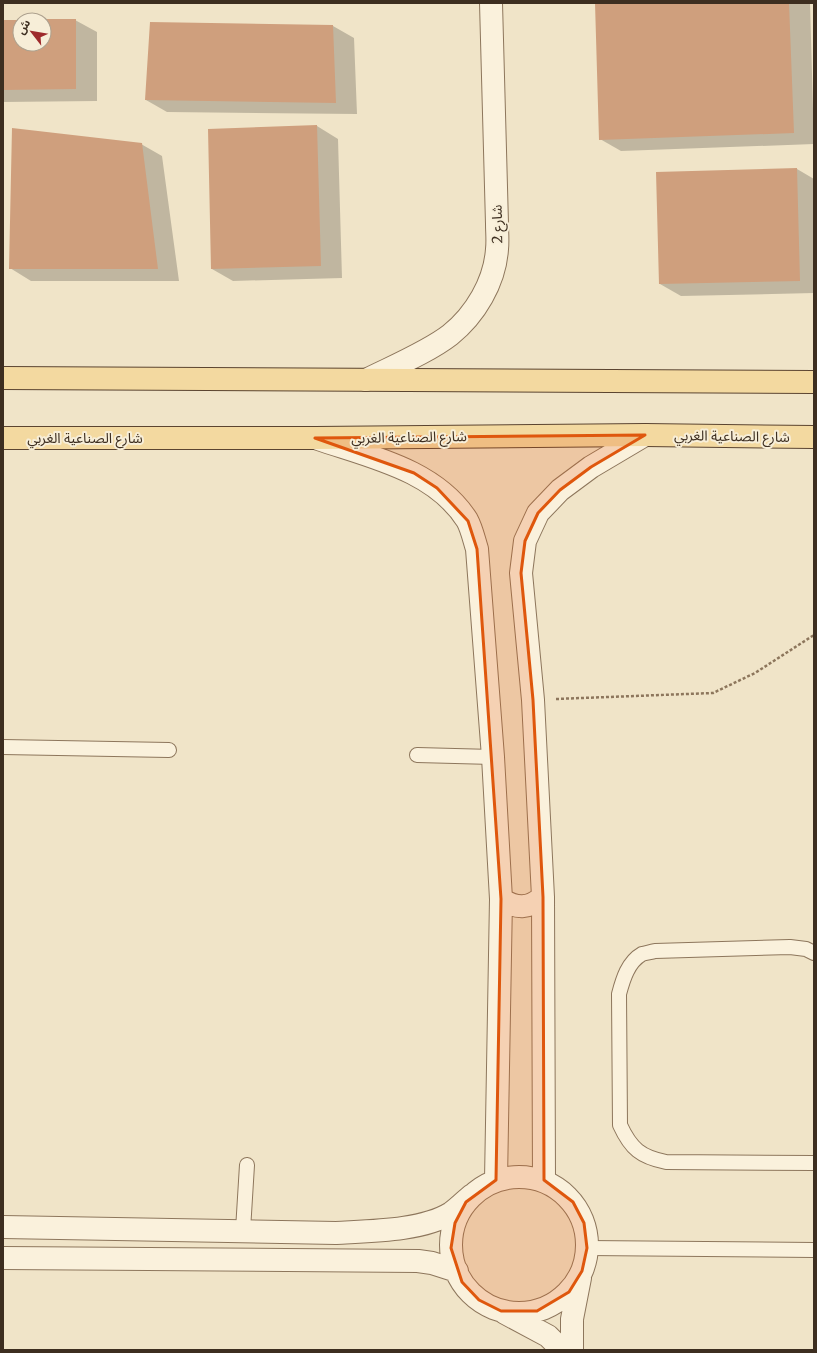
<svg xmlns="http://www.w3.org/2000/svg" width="817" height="1353" font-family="Merriweather,'Noto Sans Arabic',serif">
	<rect width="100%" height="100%" fill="#f0e4c8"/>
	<!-- shadow -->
	<path fill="#0003" d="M596,3H810L814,144L621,151L600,139Z
		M44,20H75L97,32V101L3,102V21H20V44H44Z
		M151,23L333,26L354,38L357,114L167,112L146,100Z
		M317,126L338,139L342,278L233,281L212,269Z
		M141,144L162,156L179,281H31L10,268Z
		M797,169L814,179V293L681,296L660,284L657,173Z"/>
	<!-- building -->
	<path fill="#cf9f7d" d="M595,3H789L794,133L599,140Z
		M44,19H76V89L3,90V20H20V44H44Z
		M150,22L333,25L336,103L145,100Z
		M317,125L321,266L211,269L208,129Z
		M12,128L142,143L158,269H9Z
		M797,168L800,281L659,284L656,172Z"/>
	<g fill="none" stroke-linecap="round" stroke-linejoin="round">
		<!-- service casing -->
		<g stroke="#8d765c" stroke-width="16">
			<path id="service" d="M3,747L169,750
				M417,755L493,757
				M814,953L806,949L790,947L655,951C651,952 646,953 642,954C628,962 623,979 619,994L620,1125C631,1149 641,1157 666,1162L814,1163
				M243,1230L247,1165
				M587,1248L814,1250"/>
		</g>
		<!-- minor casing -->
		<g stroke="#8d765c" stroke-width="24">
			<path id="minor" d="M366,380C392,367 428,352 450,335C475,315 495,282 497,249C498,241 497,232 497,224L491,3
				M318,439C371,457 435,470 467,520C472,529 474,540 477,549L493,757L501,899L496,1180
				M501,899C517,909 528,909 543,897
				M451 1245a68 68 0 1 1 136 0a68 68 0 1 1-136 0Z
				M544,1180L543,897L533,700L521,573L525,541L538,513L560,490L591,467L645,435
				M3,1227L336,1233C369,1231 422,1231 451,1213C458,1208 465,1201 472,1195
				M3,1258L418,1261L432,1263L457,1271
				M505,1313L548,1336L562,1350
				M572,1350V1319L580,1278"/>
		</g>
		<!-- primary casing -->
		<g stroke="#5b4430" stroke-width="24">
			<path id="primary" d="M3,378L814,382
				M3,438H315L645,435L814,437"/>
		</g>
		<!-- path -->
		<path stroke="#8d765c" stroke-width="2.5" stroke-dasharray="3 2" stroke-linecap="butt" d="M556,699L713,693L755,673L814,635"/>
		<!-- service -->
		<use href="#service" stroke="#faf1dc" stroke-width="14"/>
		<!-- minor -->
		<use href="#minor" stroke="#faf1dc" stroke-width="22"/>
		<!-- primary -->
		<use href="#primary" stroke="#f3d9a0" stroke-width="22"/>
	</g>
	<!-- marked area -->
	<path fill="#df570d" fill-opacity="0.2" stroke="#df570d" stroke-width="3" stroke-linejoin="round" d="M645,435L591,467L560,490L538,513L525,541L521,573L533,700L543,897L544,1180L573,1202L584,1223L587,1248L582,1271L569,1292L537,1311H501L479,1300L462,1282L451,1248L455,1223L466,1202L496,1180L501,899L477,549L468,521L437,488L414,473L315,438Z"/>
	<g text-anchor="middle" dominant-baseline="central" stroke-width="4" stroke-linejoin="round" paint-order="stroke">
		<!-- street labels -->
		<g font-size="14" fill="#3d2e20" stroke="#f7eed8">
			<text transform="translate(497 224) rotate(-91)">شارع 2</text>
			<text transform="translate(732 436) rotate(1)">شارع الصناعية الغربي</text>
			<text transform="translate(409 437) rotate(-1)">شارع الصناعية الغربي</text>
			<text x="85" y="438">شارع الصناعية الغربي</text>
		</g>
	</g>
	<!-- border -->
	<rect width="817" height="1353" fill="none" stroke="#3d2e20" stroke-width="8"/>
	<!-- north arrow -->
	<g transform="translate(32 32) rotate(301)"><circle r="19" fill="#f7eed8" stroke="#ada18e"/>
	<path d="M0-3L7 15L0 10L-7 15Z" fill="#9e2a2b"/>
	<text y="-6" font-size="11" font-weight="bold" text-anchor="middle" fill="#3d2e20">ش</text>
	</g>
</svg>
